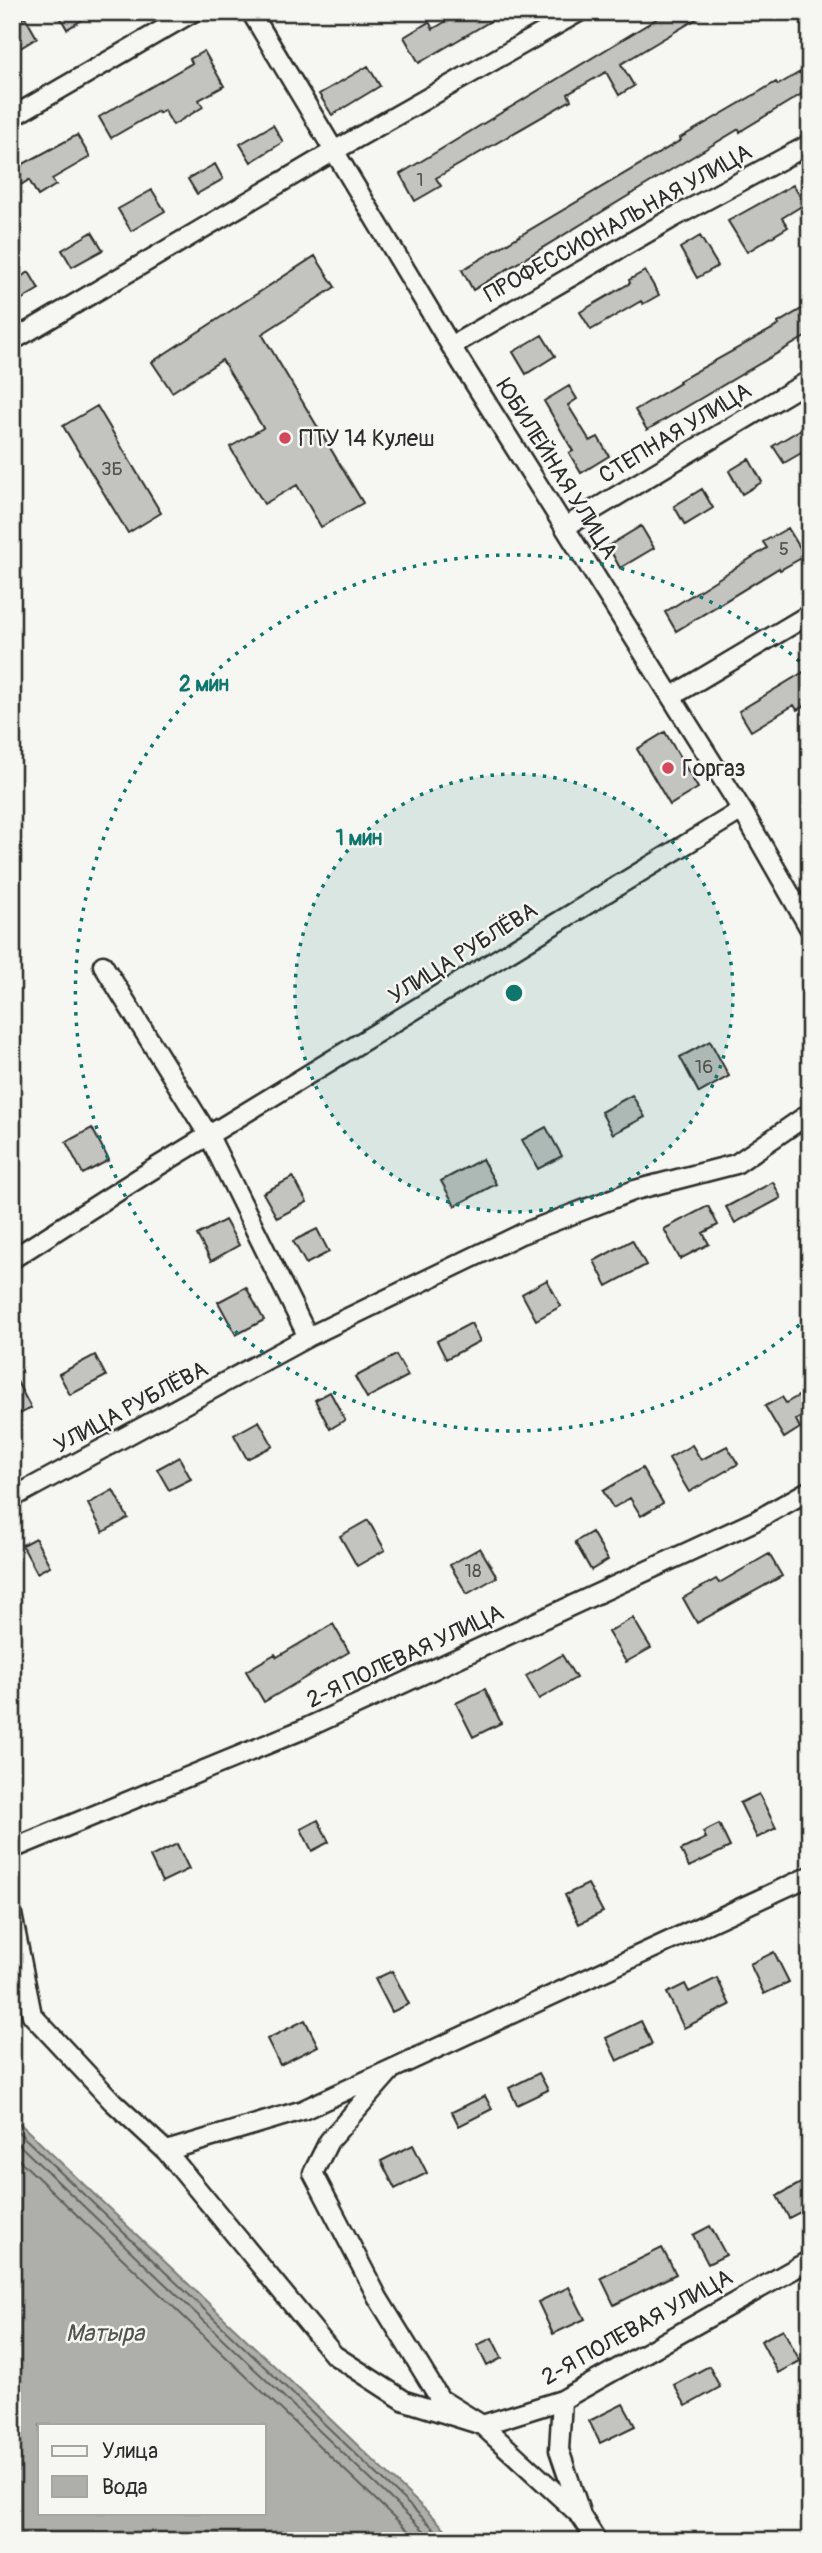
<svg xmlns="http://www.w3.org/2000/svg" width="822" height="2553" font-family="Pangolin,sans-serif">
	<rect width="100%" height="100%" fill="#f6f6f2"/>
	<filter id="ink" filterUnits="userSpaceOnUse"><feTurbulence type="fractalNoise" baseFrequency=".0143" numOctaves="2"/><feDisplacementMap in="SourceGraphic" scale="14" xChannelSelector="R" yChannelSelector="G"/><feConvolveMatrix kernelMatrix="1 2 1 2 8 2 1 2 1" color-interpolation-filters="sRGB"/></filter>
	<g filter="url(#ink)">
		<!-- water -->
		<path fill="#aeaeab" stroke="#7a7a78" stroke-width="2" fill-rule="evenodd" d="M12,2116L458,2541H12ZM40,2425H264V2513H40Z"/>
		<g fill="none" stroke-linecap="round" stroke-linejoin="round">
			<!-- shore -->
			<path stroke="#5f5f5e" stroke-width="2" d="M12,2126L447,2541
				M12,2138L435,2541
				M12,2153L419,2541"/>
		</g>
		<!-- building -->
		<path fill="#c3c3c0" stroke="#2b2b2b" stroke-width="2" d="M57,12H95L67,29Z
			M462,12H506L419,63L404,37L429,22L433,29Z
			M668,12H708L621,64L634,86L619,95L606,72L568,94L571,100L436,178L441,186L415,201L400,174Z
			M25,17L37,38L12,53V25Z
			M204,51L224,86L199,100L203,107L173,125L164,110L159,113L158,111L111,138L99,117L192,63L190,59Z
			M368,66L380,86L332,115L319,94Z
			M800,72L810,89L744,129L740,132L739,129L674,168L473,290L462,270L681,140L680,138L711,120L776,82L778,85Z
			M273,125L283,142L251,162L240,144Z
			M77,135L90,157L52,179L56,185L38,196L29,180L19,186L12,170Z
			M215,164L223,179L197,194L188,179Z
			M793,185L805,204L782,218L788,227L747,252L728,221Z
			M152,190L165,211L131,231L118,209Z
			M92,232L103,250L72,267L62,250Z
			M700,236L718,266L697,278L680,248Z
			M315,256L335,287L262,334L363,503L321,527L297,485L264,504L230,447L263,428L222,360L172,392L152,362Z
			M645,271L659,295L643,304L641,301L591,330L580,312L630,283L629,280Z
			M29,272L39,289L12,305V282Z
			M810,304V334L647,430L635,410L680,383L679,381L779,325L778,323Z
			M542,335L555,356L526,374L513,352Z
			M569,386L577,399L568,405L590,441L598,437L609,456L581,473L569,453L573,451L544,401Z
			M97,406L161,513L128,533L63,426Z
			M803,428L810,439V448L784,463L773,446Z
			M749,459L762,482L742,494L729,471Z
			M702,489L713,508L685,525L674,506Z
			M641,526L654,548L620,568L608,546Z
			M788,528L805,556L780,570L779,568L676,631L665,612L767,548L763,542Z
			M810,668V703L797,710L794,705L751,731L739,711Z
			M665,732L698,788L670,805L637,749Z
			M710,1041L729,1076L699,1093L680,1057Z
			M632,1095L645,1117L613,1134L601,1112Z
			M546,1127L562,1156L538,1169L522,1140Z
			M92,1128L109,1160L83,1174L66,1142Z
			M482,1159L496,1184L455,1206L441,1181Z
			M293,1177L307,1202L277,1218L263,1193Z
			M773,1182L781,1198L735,1223L726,1207Z
			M708,1206L718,1225L703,1233L709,1244L680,1259L664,1229Z
			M225,1220L239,1245L211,1261L197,1235Z
			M317,1229L329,1252L306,1264L293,1241Z
			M632,1240L646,1265L607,1286L594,1261Z
			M547,1280L561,1306L536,1320L522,1294Z
			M246,1287L264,1320L236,1335L218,1302Z
			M471,1323L480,1341L446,1359L437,1341Z
			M95,1355L106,1376L70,1395L59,1374Z
			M396,1355L408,1376L367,1398L355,1377Z
			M12,1372L31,1408L12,1418Z
			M330,1392L345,1420L330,1429L315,1400Z
			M798,1396L808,1413L796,1420L800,1428L784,1438L765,1406L782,1397L786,1403Z
			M259,1421L273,1446L247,1459L234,1435Z
			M692,1445L701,1460L727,1446L738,1464L689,1492L669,1458Z
			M179,1457L191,1479L169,1490L157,1469Z
			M642,1468L663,1503L641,1516L630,1498L613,1508L603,1491Z
			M113,1490L128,1518L103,1532L88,1504Z
			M368,1520L385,1550L357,1566L340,1536Z
			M592,1532L608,1560L591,1570L575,1542Z
			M35,1538L50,1566L37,1573L22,1545Z
			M480,1548L497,1577L467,1594L450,1565Z
			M769,1554L782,1576L697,1623L683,1598L716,1579L719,1583Z
			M633,1618L651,1648L626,1662L608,1632Z
			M333,1624L349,1652L264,1702L246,1671L275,1654L277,1657Z
			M562,1655L576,1678L539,1699L526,1676Z
			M485,1689L501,1723L473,1737L456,1703Z
			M759,1794L776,1828L757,1838L740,1803Z
			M318,1820L329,1842L312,1851L301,1829Z
			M719,1824L730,1847L689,1867L681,1850L706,1838L703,1832Z
			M177,1844L189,1869L162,1882L150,1857Z
			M588,1884L603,1912L579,1924L565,1895Z
			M774,1952L789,1982L764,1994L750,1964Z
			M392,1971L409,2004L392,2012L375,1979Z
			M717,1978L730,2005L684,2028L667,1993L685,1984L689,1992Z
			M305,2020L318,2046L280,2065L267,2039Z
			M641,2021L652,2044L617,2061L606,2038Z
			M539,2073L548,2090L517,2105L509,2088Z
			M485,2096L492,2109L459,2126L452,2112Z
			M413,2145L427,2173L395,2189L381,2161Z
			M810,2178V2207L789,2218L777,2196Z
			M710,2226L726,2255L708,2264L693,2235Z
			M662,2248L676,2274L614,2305L601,2278Z
			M569,2287L585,2319L553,2334L538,2302Z
			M783,2329L800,2361L778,2373L761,2341Z
			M492,2338L502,2358L487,2366L477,2345Z
			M709,2366L720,2387L686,2406L674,2385Z
			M623,2404L635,2426L600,2443L589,2421Z"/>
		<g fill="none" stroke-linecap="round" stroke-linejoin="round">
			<!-- minor casing -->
			<g stroke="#2b2b2b" stroke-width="23">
				<path id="minor" d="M251,12L451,346L742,810L810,929
					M12,117L193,12
					M12,341L334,151L579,12
					M451,346L671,219L810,144
					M565,527L810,380
					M672,696L810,614
					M103,965L209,1136L308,1337
					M12,1259L150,1171L742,810
					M12,1498L308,1337L521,1234L635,1190L736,1164L810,1113
					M12,1849L304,1729L755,1521L810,1490
					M12,1914L32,2015L112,2101L166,2151L334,2355L405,2401L482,2425L581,2516L597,2541
					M392,2069L329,2141L313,2173L378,2298L440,2399L482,2425L562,2400L810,2260
					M166,2151L303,2110L810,1876
					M562,2400L559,2450L580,2512"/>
			</g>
			<!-- minor -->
			<use href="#minor" stroke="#f6f6f2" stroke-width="18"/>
		</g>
	</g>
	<!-- distance rings -->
	<circle cx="514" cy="993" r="219" fill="#0f766e" fill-opacity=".12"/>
	<g fill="none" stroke="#0f766e" stroke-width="3.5" stroke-dasharray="3.5 7">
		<circle cx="514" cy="993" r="219"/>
		<path d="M807 1318A438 438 0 1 1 807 668"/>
	</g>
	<!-- markers -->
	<g fill="#d1495b" stroke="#f6f6f2" stroke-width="2.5">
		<circle cx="285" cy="438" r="7"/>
		<circle cx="668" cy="768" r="7"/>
	</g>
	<g text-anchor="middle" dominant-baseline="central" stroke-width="5" stroke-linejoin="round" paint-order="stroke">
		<!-- number labels -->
		<g font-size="19" fill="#515150">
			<text x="420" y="180">1</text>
			<text x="112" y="469">3Б</text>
			<text x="784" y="549">5</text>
			<text x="704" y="1067">16</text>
			<text x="473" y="1571">18</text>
		</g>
		<!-- street labels -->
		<g font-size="23" fill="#2b2b2b" stroke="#f6f6f2">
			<text transform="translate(618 223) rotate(-29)">ПРОФЕССИОНАЛЬНАЯ УЛИЦА</text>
			<text transform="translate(675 433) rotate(-31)">СТЕПНАЯ УЛИЦА</text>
			<text transform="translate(557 469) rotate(58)">ЮБИЛЕЙНАЯ УЛИЦА</text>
			<text transform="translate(463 953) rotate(-32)">УЛИЦА РУБЛЁВА</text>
			<text transform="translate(131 1407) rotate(-28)">УЛИЦА РУБЛЁВА</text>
			<text transform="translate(405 1656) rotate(-25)">2-Я ПОЛЕВАЯ УЛИЦА</text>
			<text transform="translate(637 2327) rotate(-29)">2-Я ПОЛЕВАЯ УЛИЦА</text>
		</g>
		<!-- poi labels -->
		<g font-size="23" fill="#2b2b2b" stroke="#f6f6f2" text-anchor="start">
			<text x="299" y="438">ПТУ 14 Кулеш</text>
			<text x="682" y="768">Горгаз</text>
		</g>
		<!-- water labels -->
		<g font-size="24" font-style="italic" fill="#525251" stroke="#f6f6f2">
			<text x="105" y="2333">Матыра</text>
		</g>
	</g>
	<circle cx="514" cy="993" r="10" fill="#0f766e" stroke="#f6f6f2" stroke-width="3.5"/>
	<g font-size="21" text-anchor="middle" font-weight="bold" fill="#0f766e" stroke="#f6f6f2" stroke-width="5" stroke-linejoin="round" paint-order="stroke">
		<text x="204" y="691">2 мин</text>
		<text x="359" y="845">1 мин</text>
	</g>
	<!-- margin -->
	<rect width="822" height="2553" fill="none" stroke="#f6f6f2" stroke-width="42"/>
	<rect x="21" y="21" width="780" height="2511" fill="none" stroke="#2b2b2b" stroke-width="2.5" filter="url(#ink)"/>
	<!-- legend -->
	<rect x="38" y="2424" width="228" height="91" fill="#f6f6f2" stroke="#a5a5a2" stroke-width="2"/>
	<rect x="52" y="2446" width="35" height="10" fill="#f6f6f2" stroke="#a5a5a2" stroke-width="2"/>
	<text x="102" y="2458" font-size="21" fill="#2b2b2b">Улица</text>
	<rect x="52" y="2476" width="35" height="21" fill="#aeaeab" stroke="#a5a5a2" stroke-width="2"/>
	<text x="102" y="2494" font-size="21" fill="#2b2b2b">Вода</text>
</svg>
